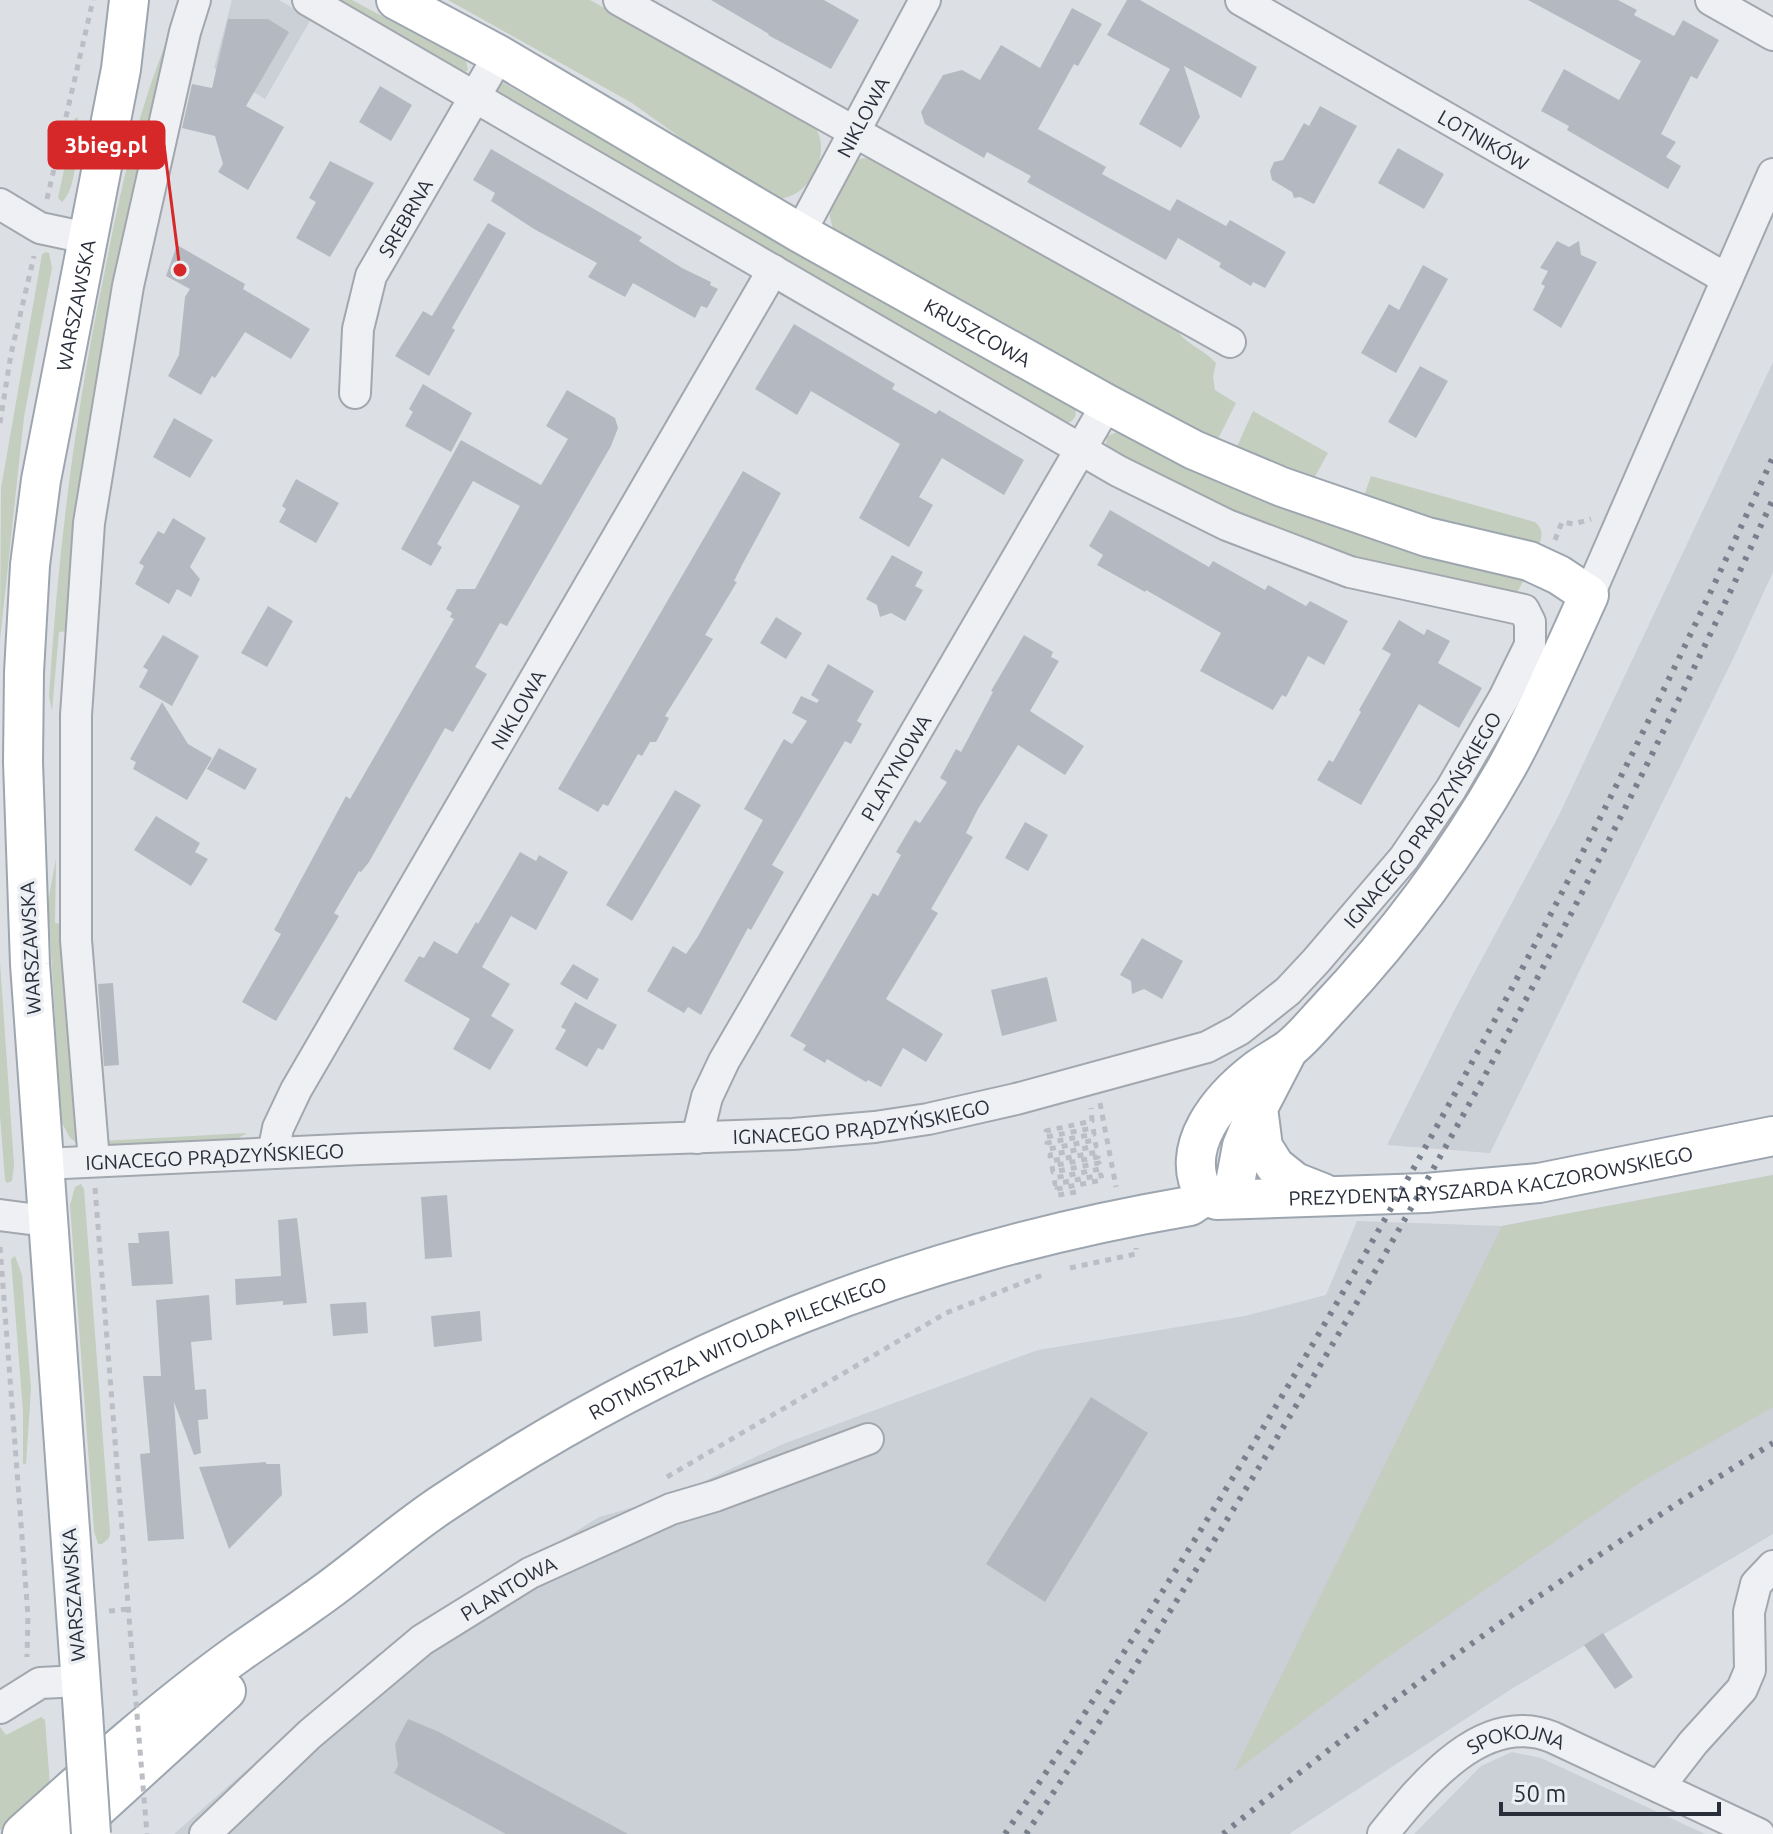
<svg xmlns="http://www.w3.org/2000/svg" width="1773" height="1834" font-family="Ubuntu,sans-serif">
	<rect width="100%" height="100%" fill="#dce0e5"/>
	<!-- built -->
	<path fill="#cbcfd6" d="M232,0H279L311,19L265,99L214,68Z
		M1773,362V572L1733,659L1490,1153L1387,1145L1454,1011L1559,815Z
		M1773,1175V1534L1513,1688L1289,1834H174L377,1655L599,1517L673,1496L783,1444L1038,1350L1245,1316L1326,1295L1357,1221L1502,1226Z
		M1512,1752L1541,1758L1705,1834H1414L1481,1766Z"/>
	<!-- green -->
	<path fill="#c3cebe" d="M330,0H352L466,61L468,70L463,73Z
		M448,0H590L814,126C832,148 813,193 784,198C771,200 760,193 748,186L632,103Z
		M181,2L69,631L59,632L52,711L49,696C58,552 75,412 105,270C116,213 128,155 146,99C156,67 169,35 181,2Z
		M502,82L1074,404C1079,417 1073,424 1060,424L494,93V84Z
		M75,118H78C77,139 78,188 62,202L58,198Z
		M865,158L879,162L1176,329C1186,345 1204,349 1216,363L1213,377L1215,390L1236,403L1216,443L835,234C821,198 836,190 855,160Z
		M46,252L49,253L52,268L24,417L0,640L1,488L42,254Z
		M1253,411L1328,453L1313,480L1235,451Z
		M1120,431L1521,577L1524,580L1515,596L1357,562L1285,537L1110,453L1106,443L1107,436Z
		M1371,476L1535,522C1544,530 1542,536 1539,546L1445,526L1364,496Z
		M56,859L55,923L66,925L78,1144L70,1138L61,1121L48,902Z
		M0,962L14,1165L12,1181L7,1183L5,1180L0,1116Z
		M247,1133L235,1140L112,1146L101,1141Z
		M1773,1175V1407L1641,1482L1389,1656L1234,1772L1502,1226Z
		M81,1184L84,1189L110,1532L109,1538L102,1544H98L94,1531L70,1205L75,1187Z
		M15,1256L22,1275L31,1389L26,1464H23V1412L11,1259Z
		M41,1717L45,1720L50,1785L0,1830V1727L6,1735Z"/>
	<!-- building -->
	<path fill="#b4b9c1" d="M711,0H824L859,20L831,69L768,35L769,34Z
		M1127,0H1140L1257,67L1241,98L1184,66L1200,117L1181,148L1139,124L1170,69L1107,35Z
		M1528,0H1618L1637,10L1634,15L1674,36L1683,20L1719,40L1697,79L1691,76L1661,134L1676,142L1666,157L1681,166L1668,189L1567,130L1569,126L1541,111L1564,69L1619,100L1641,61Z
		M1072,8L1102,24L1078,66L1074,64L1038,129L1106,167L1102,174L1170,211L1177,199L1226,226L1230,220L1286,252L1265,288L1253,282L1251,286L1219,267L1221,263L1178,238L1166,260L1027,182L1031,176L987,152L984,158L925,124L921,112L943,75L962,70L980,80L1001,45L1040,68Z
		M228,19H268L289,32L246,106L284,127L248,190L218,172L223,164L215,136L182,128L192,84L212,88Z
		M380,86L412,105L391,141L359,122Z
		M1320,106L1357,126L1314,204L1300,197L1294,198L1292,192L1272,180L1270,171L1274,162L1283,160L1304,123L1309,126Z
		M1398,148L1444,174L1424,209L1378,183Z
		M491,149L642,237L639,241L682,268L711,282L710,285L718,289L707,308L701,306L695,318L633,283L625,297L588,277L597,263L534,229L491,201L495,193L473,180Z
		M330,161L374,183L330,257L296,238L316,202L309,198Z
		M488,223L506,233L452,328L455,330L429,376L395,356L423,311L432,316Z
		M1557,241L1569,247L1579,241L1581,255L1597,262L1561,328L1533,310L1545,286L1541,284L1548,271L1540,268Z
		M177,245L245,284L243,289L310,329L291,359L245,332L215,378L212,376L201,395L168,376L179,355L185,297L190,289L166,276Z
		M1423,265L1448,279L1396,373L1361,353L1389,304L1399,310Z
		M794,324L895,384L892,389L936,414L939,410L1024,460L1004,495L942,458L919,497L933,505L909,547L859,518L900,444L811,391L797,415L755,389Z
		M1420,366L1448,381L1416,438L1388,422Z
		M423,384L472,413L451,452L405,426L413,412L409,409Z
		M567,390L615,418L618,428L611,446L507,626L500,623L475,667L487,674L453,732L445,728L369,862L361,872L359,871L334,913L339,916L276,1021L242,1002L281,934L274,930L346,796L350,799L454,619L450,617L452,613L446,609L457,589H475L520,506L473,481L437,544L442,547L431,566L401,549L461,440L541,485L568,439L546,426Z
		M174,418L213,440L190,478L153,457Z
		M743,471L781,493L742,565L734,581L737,582L705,635L713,639L665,716L669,718L656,742H650L642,756L638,754L608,806L603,804L598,812L558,789Z
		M296,479L339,503L316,543L279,522L286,509L282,506Z
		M1110,510L1209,567L1213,561L1265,590L1268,585L1306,606L1310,601L1348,621L1324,665L1308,656L1286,697L1282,695L1273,710L1200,671L1221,633L1146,590L1145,592L1097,565L1103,555L1089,546Z
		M173,518L206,538L190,567L200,579L191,597L177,589L169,604L135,584L144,566L139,563L158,531L164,534Z
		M892,555L923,572L915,586L923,590L905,621L891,613L880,617L877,605L866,599Z
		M268,606L293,621L267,667L241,653Z
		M776,617L802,633L786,659L760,643Z
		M1399,620L1424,635L1427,629L1450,641L1438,663L1482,688L1459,728L1419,704L1361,805L1317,780L1329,760L1333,762L1361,712L1359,710L1391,654L1382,649Z
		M163,635L199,656L172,706L139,687L148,670L143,667Z
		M1024,635L1053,652L1051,657L1059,661L1030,711L1084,746L1065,775L1018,745L978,809L966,833L973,837L931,909L938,913L886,999L943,1034L926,1062L903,1048L881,1087L868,1080L866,1082L827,1059L825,1063L803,1050L806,1045L790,1036L873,893L878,896L901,855L896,852L915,820L920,823L947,782L940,778L956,749L961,752L993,692L991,691Z
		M828,664L874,691L857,721L862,724L851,744L845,741L772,865L784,872L751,930L748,928L701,1015L688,1007L684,1013L647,991L673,946L686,954L697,938L763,820L744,809L784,739L792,744L807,721L792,713L801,696L817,703L819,700L811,695Z
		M162,702L188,744L212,758L187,800L133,769L136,762L130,759Z
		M219,748L257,769L245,790L207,769Z
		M675,790L701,805L632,921L606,905Z
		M156,816L200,843L195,852L208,859L191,886L134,850Z
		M1025,822L1048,835L1028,871L1005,858Z
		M520,852L536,861L539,855L568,872L536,930L511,916L482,967L510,984L491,1016L514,1030L490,1070L453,1049L470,1019L404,981L419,956L424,958L434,941L457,954L476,922L478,924Z
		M1142,938L1183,961L1162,999L1144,989L1132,994L1131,981L1120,975Z
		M573,964L599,979L587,1000L560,984Z
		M1047,977L1057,1021L1002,1036L991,990Z
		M113,983L119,1065L104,1066L98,984Z
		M575,1002L617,1025L603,1050L598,1048L587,1067L555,1049L566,1030L561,1027Z
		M447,1195L452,1257L425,1259L421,1197Z
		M297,1218L307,1303L283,1305V1301L236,1305L235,1279L281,1276L278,1220Z
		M169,1231L173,1284L132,1286L128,1243H139L138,1233Z
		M209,1295L212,1340L191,1342L195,1390L206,1389L208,1419L198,1420L201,1453L194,1455L174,1402L184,1539L148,1541L140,1454L150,1453L143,1376H161L156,1300Z
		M366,1302L368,1333L333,1336L330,1304Z
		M480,1311L482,1341L434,1347L431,1316Z
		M1091,1397L1148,1433L1045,1602L986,1564Z
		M266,1462V1464H280L282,1495L229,1549L199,1467Z
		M1603,1633L1633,1677L1615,1689L1584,1645Z
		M408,1719L439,1732L628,1834H506L394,1773L398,1766L395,1744Z"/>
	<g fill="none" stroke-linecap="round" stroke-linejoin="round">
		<!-- minor casing -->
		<g stroke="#a2a7ae" stroke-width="34">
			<g id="minor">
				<path d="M619,0L1230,342"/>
				<path id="s1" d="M1241,0L1727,279"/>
				<path d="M1711,0L1773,35"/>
				<path d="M0,204L40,228L87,238"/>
				<path id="s2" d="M800,233L925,0"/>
				<path id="s3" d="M355,393L358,329L371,276L499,55"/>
				<path d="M1589,595L1773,174"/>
				<path id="s4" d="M697,1138L707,1097L724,1061L1107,404"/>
				<path id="s5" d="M273,1153L278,1128L296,1090L773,270"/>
				<path d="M94,1161L76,940V715L89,523L128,286L185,32L195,0"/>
				<path id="s6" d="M43,1164L361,1149L793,1134L875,1127L928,1119L1016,1099L1207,1047L1239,1030L1288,991L1316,961L1404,858L1451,789L1504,698L1530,645V622L1524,610L1350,572L1227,525L1118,471L308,0"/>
				<path d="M0,1215L46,1221"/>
				<path d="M0,1708L40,1683L79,1681"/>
				<path d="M1659,1787L1693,1743L1742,1689L1750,1670L1749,1612L1756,1584L1773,1566"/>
				<path id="s7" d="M205,1834L310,1734L422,1640L530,1573L671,1509L715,1496L868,1439"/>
				<path id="s8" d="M1383,1834C1422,1786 1482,1709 1552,1737L1759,1834"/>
			</g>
		</g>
		<!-- major casing -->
		<g stroke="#9da5af" stroke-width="42">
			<g id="major">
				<path id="s9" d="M396,0L499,55L800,233L1107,404L1194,450L1282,487L1427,537L1529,561L1559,575L1589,595C1563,652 1538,710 1508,765C1458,854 1397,936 1327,1010C1315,1023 1303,1038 1289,1049C1279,1056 1268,1062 1258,1069C1221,1097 1176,1148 1205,1196"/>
				<path d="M1286,1054L1258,1108L1263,1147L1275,1166L1295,1182L1323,1193"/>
				<path id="s10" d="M1205,1196L1217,1200L1426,1193L1539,1183L1773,1136"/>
				<path d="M1232,1199L1242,1146L1257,1110"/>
				<path id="s11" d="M83,1713L30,964L23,762L24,672L30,565L41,480L121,69L129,0"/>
				<path id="s12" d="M22,1834C92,1771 163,1707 240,1652C264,1635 289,1619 312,1602C357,1571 397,1534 442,1504C674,1348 915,1253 1190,1206L1205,1196"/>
				<path d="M69,1834L226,1691"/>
			</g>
		</g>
		<!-- path -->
		<path stroke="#bbbec4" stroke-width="5" stroke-dasharray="6 6" stroke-linecap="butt" d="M47,199L93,0
			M0,423L11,354L34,256
			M1555,540L1562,522L1574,524L1591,519
			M1100,1103L1116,1187
			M95,1188L131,1642
			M1076,1192L1058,1195L1057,1189L1102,1180L1101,1175L1055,1184L1054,1178L1100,1169L1099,1163L1053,1172L1052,1166L1098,1157L1097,1152L1051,1161L1050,1155L1096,1146L1095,1140L1049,1149L1047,1143L1094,1134L1093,1128L1046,1137V1131L1092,1121L1091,1108
			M0,1247L28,1616L27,1657
			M1070,1268L1136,1254V1248
			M667,1477L946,1313L1045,1274
			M109,1611L129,1609"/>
		<!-- minor -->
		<use href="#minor" stroke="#eff0f4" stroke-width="30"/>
		<!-- major -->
		<use href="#major" stroke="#fff" stroke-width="38"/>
		<!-- rail -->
		<path stroke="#78808d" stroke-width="6" stroke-dasharray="4 8" stroke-linecap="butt" d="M1005,1834C1298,1397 1556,936 1773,457
			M1026,1834C1308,1409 1562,964 1773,499
			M1223,1834C1398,1691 1581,1562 1773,1443"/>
		<!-- major-bridge casing -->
		<g stroke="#9da5af" stroke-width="42" stroke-linecap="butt">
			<path id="major-bridge" d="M83,1713L91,1834"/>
		</g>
		<!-- path-bridge -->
		<path stroke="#bbbec4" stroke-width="5" stroke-dasharray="6 6" stroke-linecap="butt" d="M131,1642L147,1834"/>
		<!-- major-bridge -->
		<use href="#major-bridge" stroke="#fff" stroke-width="38"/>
	</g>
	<g text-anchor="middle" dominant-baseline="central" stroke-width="7" stroke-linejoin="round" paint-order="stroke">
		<!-- street labels -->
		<g font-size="20" fill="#282e3a" stroke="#ebeff3">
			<text stroke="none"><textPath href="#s2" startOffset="132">NIKLOWA</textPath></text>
			<text stroke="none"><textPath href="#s1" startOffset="280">LOTNIKÓW</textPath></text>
			<text stroke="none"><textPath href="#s3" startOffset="186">SREBRNA</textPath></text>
			<text stroke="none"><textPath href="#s11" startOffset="1414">WARSZAWSKA</textPath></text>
			<text stroke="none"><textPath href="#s9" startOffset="670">KRUSZCOWA</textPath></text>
			<text stroke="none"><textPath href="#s5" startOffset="508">NIKLOWA</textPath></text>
			<text stroke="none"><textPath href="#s4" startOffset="422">PLATYNOWA</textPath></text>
			<text stroke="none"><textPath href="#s6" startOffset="1492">IGNACEGO PRĄDZYŃSKIEGO</textPath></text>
			<text transform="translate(30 948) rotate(-93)">WARSZAWSKA</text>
			<text stroke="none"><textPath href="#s6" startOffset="820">IGNACEGO PRĄDZYŃSKIEGO</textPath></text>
			<text stroke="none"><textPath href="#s6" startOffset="172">IGNACEGO PRĄDZYŃSKIEGO</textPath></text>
			<text stroke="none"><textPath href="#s10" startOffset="288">PREZYDENTA RYSZARDA KACZOROWSKIEGO</textPath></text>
			<text stroke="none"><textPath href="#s12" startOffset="870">ROTMISTRZA WITOLDA PILECKIEGO</textPath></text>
			<text stroke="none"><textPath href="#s7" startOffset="392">PLANTOWA</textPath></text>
			<text transform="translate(73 1595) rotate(-94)">WARSZAWSKA</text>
			<text stroke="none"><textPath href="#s8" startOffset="172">SPOKOJNA</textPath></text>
		</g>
	</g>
	<!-- callouts -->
	<path fill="none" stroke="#d62828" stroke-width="3" d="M180 270L164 145"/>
	<circle fill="#d62828" stroke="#ebeff3" stroke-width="3" cx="180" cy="270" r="8"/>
	<rect fill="#d62828" stroke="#d62828" stroke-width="3" x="49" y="122" width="115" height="46" rx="8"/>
	<g font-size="22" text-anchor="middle" font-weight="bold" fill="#fff">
		<text x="106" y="153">3bieg.pl</text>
	</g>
	<!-- scale -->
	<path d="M1501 1802v12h218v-12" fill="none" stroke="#282e3a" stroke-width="4"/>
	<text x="1513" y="1802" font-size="24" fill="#282e3a" stroke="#ebeff3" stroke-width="6" paint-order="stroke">50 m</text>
</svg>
